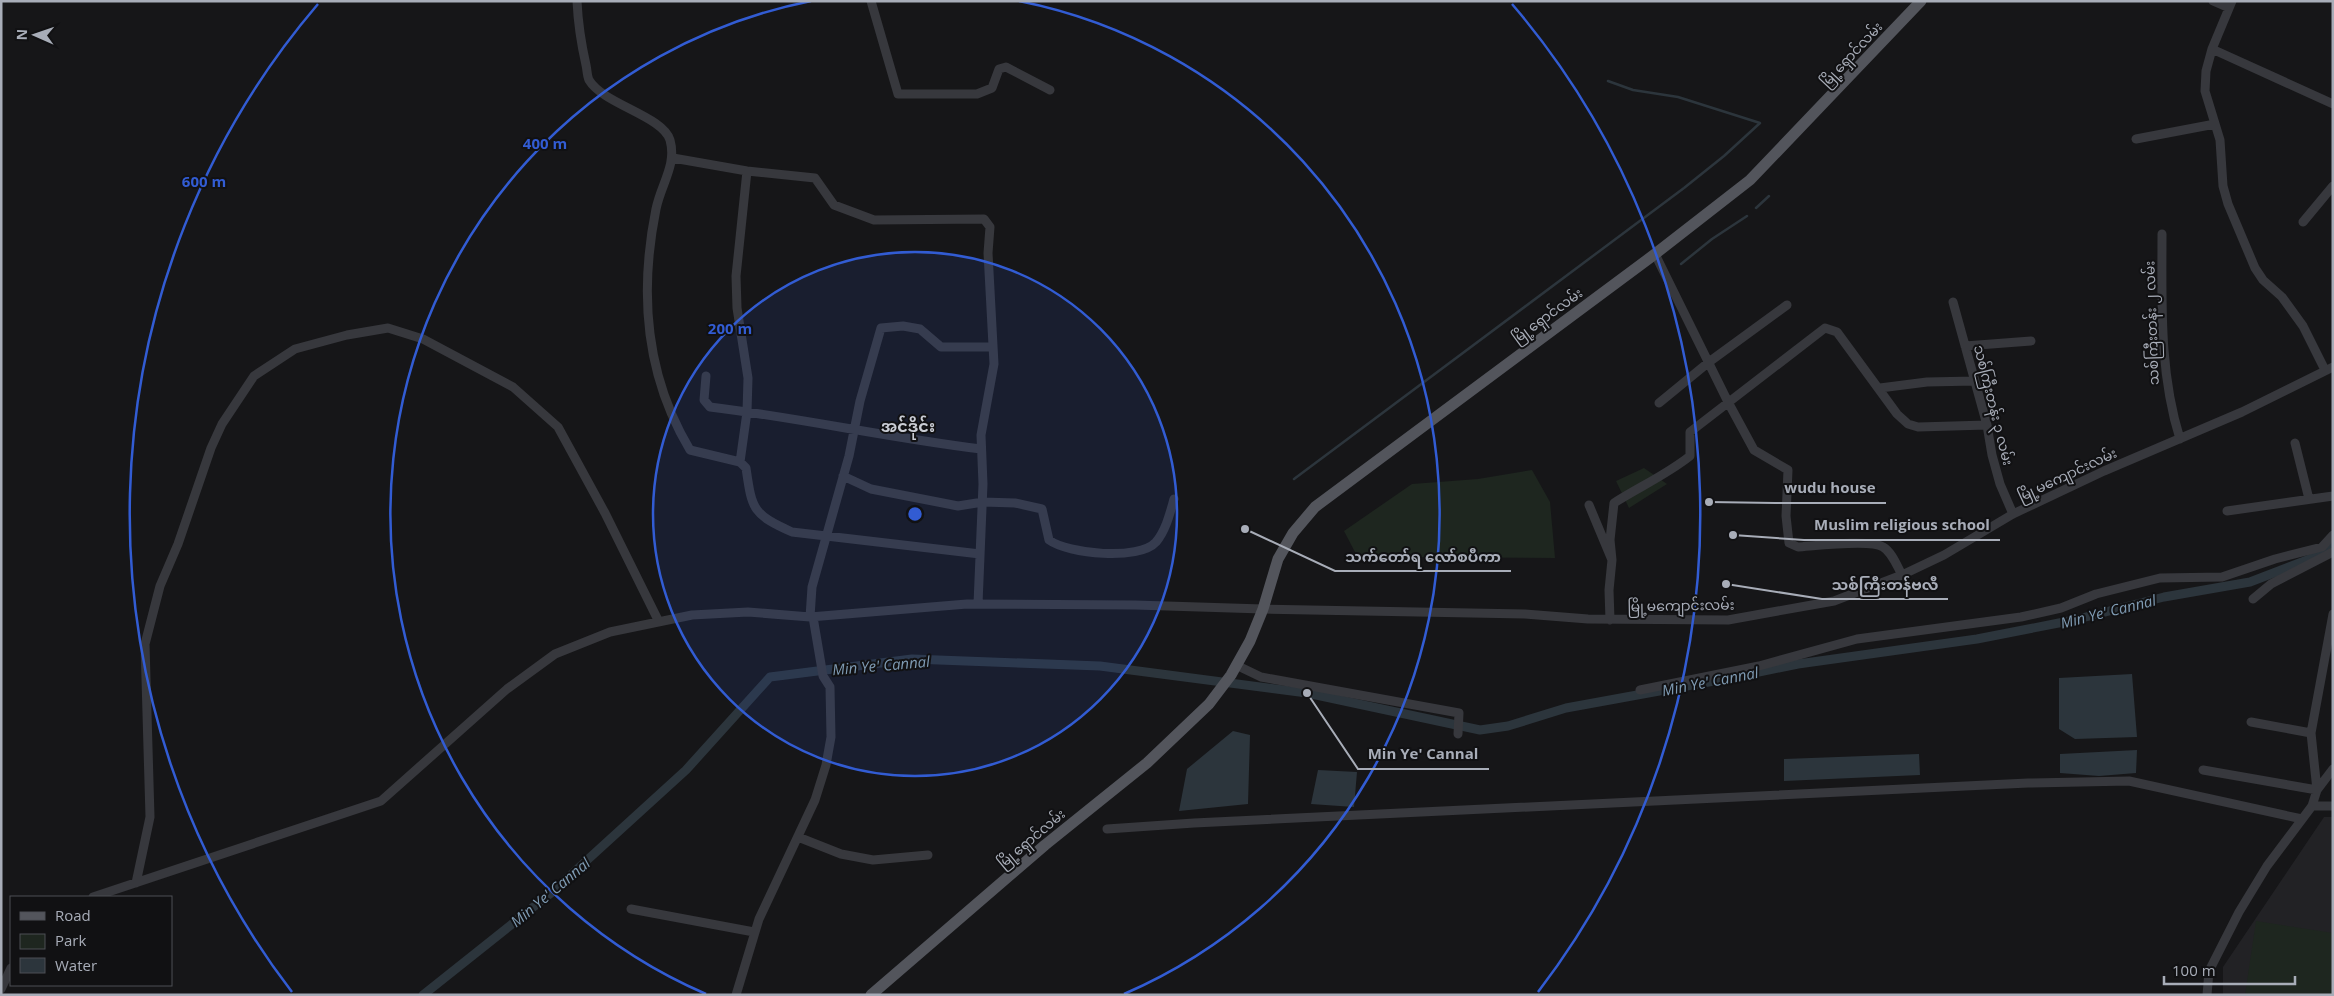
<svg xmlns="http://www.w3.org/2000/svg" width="2334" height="996" font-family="'Open Sans','Noto Sans Myanmar',sans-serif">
	<rect width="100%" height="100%" fill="#161618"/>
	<!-- built -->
	<path fill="#222225" d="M2324,817H2333V995H2223V967Z"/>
	<!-- green -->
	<path fill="#1e261f" d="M1644,468L1667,484L1629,508L1616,481Z
		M1532,470L1550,502L1555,558L1397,557L1356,554L1344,531L1412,484L1478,479Z
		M2256,921L2333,933V995H2245Z"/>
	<!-- water -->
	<path fill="#2c353c" d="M2132,674L2137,737L2075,739L2059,729V678Z
		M1233,731L1250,735L1248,804L1179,811L1187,769Z
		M2137,750L2136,773L2099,776L2060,773V754Z
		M1919,754L1920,775L1784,781V759Z
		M1318,770L1357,772L1354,807L1311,804Z"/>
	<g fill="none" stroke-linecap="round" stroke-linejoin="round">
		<!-- stream -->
		<path stroke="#2c353c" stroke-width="2.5" d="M1756,208L1769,196
			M1681,264L1712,239L1747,216
			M1294,479L1684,188L1724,156L1760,123L1678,97L1633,90L1608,81"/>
		<!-- canal -->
		<path stroke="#2c353c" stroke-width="9" d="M423,995L551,893L686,770L770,677L912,659L1100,666L1307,693L1480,730L1508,726L1566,708L1725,679L1798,664L1977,639L2074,620L2164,597L2250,582L2315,557L2329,545"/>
		<!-- minor -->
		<path stroke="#37383d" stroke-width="9" d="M577,1C578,23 581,43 586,65C587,69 587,76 589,80C603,104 663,116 670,140C677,165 661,184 656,209C639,293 645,375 690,450L740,462L746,468C752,509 752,514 792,532L980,554
			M871,1L898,94H977L992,88L999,69L1006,67L1050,90
			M2213,1L2229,8
			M2232,1L2212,49L2206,71L2205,91L2220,140L2223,186L2228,204L2255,268L2263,280L2282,297L2303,326L2325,370
			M2212,49L2333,104
			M2136,139L2215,124
			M673,158L747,171L815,178L834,205L874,220L984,219L990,227L988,253L994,364L981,435L983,484L978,604
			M2303,222L2333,186
			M2162,234C2162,303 2159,372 2180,439
			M1655,254L1728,402L1754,450L1788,470L1786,516L1789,543L1798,547C1814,546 1871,539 1883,547C1892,552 1897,566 1902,575
			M1953,302L1987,425L1992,455L2000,484L2013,514
			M1965,346L2031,341
			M706,376L704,400L710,407C801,418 890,438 981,449
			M1880,388L1927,382L1975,381
			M1659,403L1709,362L1787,305
			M2295,443L2309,499
			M740,462L747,412L748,378L737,308L736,276L747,171
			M843,476L871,489L958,506L983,502L1015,503L1042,509L1049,540C1068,554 1139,561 1156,542C1166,530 1170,513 1174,499
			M1589,505L1612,560L1609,590L1610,620
			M2227,511L2333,496
			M1612,560L1610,540L1614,503C1639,487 1666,475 1690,456V432L1825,328L1837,332L1897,414L1908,424L1918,427L1987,425
			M2253,599L2271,584L2333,552
			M810,617L812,587L849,456L860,401L881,328L903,326L920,329L941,347H993
			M1236,665L1261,677L1459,713L1458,734
			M1640,690L1759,666L1857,639L2021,617L2061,608L2096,594L2160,578L2222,577L2275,559L2322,547L2333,535
			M2251,722L2311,733
			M2203,770L2317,790L2333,769
			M2312,806H2333
			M1107,829L1194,823L2028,783L2129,781L2302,819
			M798,837L841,854L873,860L928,855
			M136,883L150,817L145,644L160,586L178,544L211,448L222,424L254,376L295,349L347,335L388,328L423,339L513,387L558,427L605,513L659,622
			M93,897L381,801L507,689L555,654L610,632L692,615L748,612L810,617L967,604L1135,605L1263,609L1525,614L1588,619L1728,620L1834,601L1902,575L1944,555L2013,514L2104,471L2242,412L2333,367
			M631,909L754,932
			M1,989L11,968
			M736,995L759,919L815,800L826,765L831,737L830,687L823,676L813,617
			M2207,995L2209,971L2239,912L2267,866L2312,806L2317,790L2311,733L2333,614"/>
		<!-- major -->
		<path stroke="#53555c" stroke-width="11" d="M871,995L1045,845L1147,763L1209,704L1231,675L1250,641L1263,609L1278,559L1293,533L1315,507L1655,254L1750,180L1921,1"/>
	</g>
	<!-- distance rings -->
	<circle cx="915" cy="514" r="262" fill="#325cd3" fill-opacity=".12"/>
	<g fill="none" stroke="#325cd3" stroke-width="2.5">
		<circle cx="915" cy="514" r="262"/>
		<path d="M706 994A523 523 0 0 1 811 1M1019 1A523 523 0 0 1 1124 994"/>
		<path d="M292 992A785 785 0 0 1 318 4M1512 4A785 785 0 0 1 1538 992"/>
	</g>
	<g text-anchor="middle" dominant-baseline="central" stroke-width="4" stroke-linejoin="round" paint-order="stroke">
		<!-- street labels -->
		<g font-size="14" fill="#a8adb8" stroke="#111113">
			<text transform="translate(1851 54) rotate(-47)">မြို့ရှောင်လမ်း</text>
			<text transform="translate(1547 315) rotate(-36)">မြို့ရှောင်လမ်း</text>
			<text transform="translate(2151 323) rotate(-92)">သစ်ကြီးတန်း ၂ လမ်း</text>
			<text transform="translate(1994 405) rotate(76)">သစ်ကြီးတန်း ၃ လမ်း</text>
			<text transform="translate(2067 474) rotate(-25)">မြို့မကျောင်းလမ်း</text>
			<text transform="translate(1681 605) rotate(-1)">မြို့မကျောင်းလမ်း</text>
			<text transform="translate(1031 838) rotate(-40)">မြို့ရှောင်လမ်း</text>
		</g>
		<!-- water labels -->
		<g font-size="15" font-style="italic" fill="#7f9bb3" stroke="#111113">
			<text transform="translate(2108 611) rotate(-14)">Min Ye' Cannal</text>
			<text transform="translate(881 665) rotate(-5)">Min Ye' Cannal</text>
			<text transform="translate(1710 681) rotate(-11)">Min Ye' Cannal</text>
			<text transform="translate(550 892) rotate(-40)">Min Ye' Cannal</text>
		</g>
		<!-- quarter labels -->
		<g font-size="16" font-weight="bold" fill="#c9ccd4" stroke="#111113">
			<text x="908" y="426">အင်ဒိုင်း</text>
		</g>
	</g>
	<circle cx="915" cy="514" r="8" fill="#325cd3" stroke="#111113" stroke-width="2.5"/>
	<g font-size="15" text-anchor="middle" font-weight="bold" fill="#325cd3" stroke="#111113" stroke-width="4" stroke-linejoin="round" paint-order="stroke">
		<text x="545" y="149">400 m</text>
		<text x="204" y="187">600 m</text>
		<text x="730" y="334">200 m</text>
	</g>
	<!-- callouts -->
	<path fill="none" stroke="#a8adb8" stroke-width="2" d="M1709 502L1775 503H1886M1733 535L1804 540H2000M1245 529L1335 571H1511M1726 584L1822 599H1948M1307 693L1358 769H1489"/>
	<g fill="#a8adb8" stroke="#111113" stroke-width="2">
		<circle cx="1709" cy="502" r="5"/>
		<circle cx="1733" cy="535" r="5"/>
		<circle cx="1245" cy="529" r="5"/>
		<circle cx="1726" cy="584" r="5"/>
		<circle cx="1307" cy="693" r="5"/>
	</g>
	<g font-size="15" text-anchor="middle" font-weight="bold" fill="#a8adb8" stroke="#111113" stroke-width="4" stroke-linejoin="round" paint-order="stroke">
		<text x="1830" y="493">wudu house</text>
		<text x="1902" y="530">Muslim religious school</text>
		<text x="1423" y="562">သက်တော်ရ လော်စပီကာ</text>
		<text x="1885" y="590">သစ်ကြီးတန်ဗလီ</text>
		<text x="1423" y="759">Min Ye' Cannal</text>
	</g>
	<!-- border -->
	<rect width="2334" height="996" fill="none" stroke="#a8adb8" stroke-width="5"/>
	<!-- legend -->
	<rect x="10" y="896" width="162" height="90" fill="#111113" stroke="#4d4f55"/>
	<rect x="20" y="912" width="25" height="8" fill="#53555c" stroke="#4d4f55"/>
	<text x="55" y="921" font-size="15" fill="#a8adb8">Road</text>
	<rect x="20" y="934" width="25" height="15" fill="#1e261f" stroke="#4d4f55"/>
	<text x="55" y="946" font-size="15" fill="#a8adb8">Park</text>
	<rect x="20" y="958" width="25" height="15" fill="#2c353c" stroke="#4d4f55"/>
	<text x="55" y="971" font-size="15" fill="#a8adb8">Water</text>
	<!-- north arrow -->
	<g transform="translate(35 35) rotate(272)" stroke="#111113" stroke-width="4" paint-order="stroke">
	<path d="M0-4L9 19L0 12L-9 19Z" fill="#a8adb8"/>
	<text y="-8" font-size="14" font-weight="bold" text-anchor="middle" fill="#a8adb8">N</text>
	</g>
	<!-- scale -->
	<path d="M2164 976v8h131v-8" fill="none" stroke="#a8adb8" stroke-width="2.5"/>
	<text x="2172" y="976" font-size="15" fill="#a8adb8" stroke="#111113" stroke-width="4" paint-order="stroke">100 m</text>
</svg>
